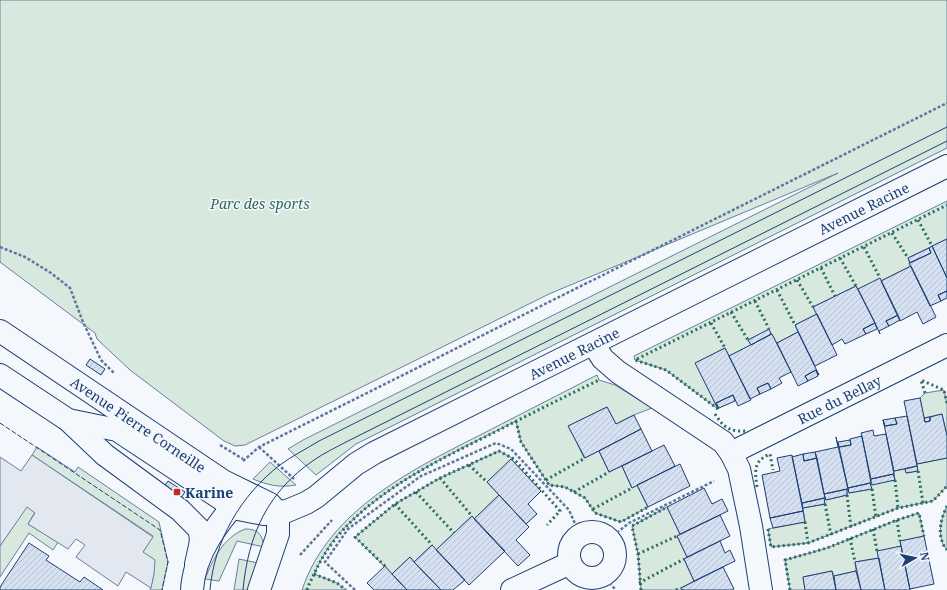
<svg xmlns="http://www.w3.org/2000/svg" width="947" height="590" font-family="'Noto Serif',serif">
	<defs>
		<pattern id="building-hatch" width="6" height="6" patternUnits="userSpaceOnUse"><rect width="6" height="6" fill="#d5e0f0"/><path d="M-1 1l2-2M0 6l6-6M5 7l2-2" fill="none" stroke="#b6c1d1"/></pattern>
	</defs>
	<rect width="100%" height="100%" fill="#f4f7fb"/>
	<!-- green -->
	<path fill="#d7e8df" stroke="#687fa3" d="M0,0H947V148L356,444L316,475L288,449L303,440L838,173L549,294L245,445L235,446L224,441L130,370L97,339L95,333L0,262Z
		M947,201V239L908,258L911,266L881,281L858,289L856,286L813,307L817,314L795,325L798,332L777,343L769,330L748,340L751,345L729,356L725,348L696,363L718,409L666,370L635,360L634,356Z
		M597,375L599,380L615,385L652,408L634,415L616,424L607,407L569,426L584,458L599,451L609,472L622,466L632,488L637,485L648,507L621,522L595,513L585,498L565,487L549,485L521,442L516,421C461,449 404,474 357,516C349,524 339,532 332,542C325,552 319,563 314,574L337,583L346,590H302C329,509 415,468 486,432C523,413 560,394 597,375Z
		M944,390L947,404V436L942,414L924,418L920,398L925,393Z
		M37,447L75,472L78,467L159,522L168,562L162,590H150L154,574L143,552L153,536L32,455Z
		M499,451L514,459L511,460L487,482L499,495L474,519L472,516L436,550L432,545L414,562L410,557L392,574L355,537L395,504L440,478Z
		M947,458V486L933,501L898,508L808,543L771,547L768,529L805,522L803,508L825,504L824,498L826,500L847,495V489H848L849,493L871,489L870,483L895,480L894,471L905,469L907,473L917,471V464Z
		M270,462L296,485C280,488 267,485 253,479Z
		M27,506L35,512L28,524L58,542L53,550L29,533L0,577V546Z
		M947,506V550C945,547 942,544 942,541C938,530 942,516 947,506Z
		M667,507L680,534L677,536L687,557L684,559L694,581L681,588L682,590H641L638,554L632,526Z
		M919,513L924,536L900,542L901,546L879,558L855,562L856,571L834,576L832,571L803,577L805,590H790L785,560L827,548L897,520Z
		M245,529C258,529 262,534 264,547L237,541L219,581L205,579C213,559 223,538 245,529Z
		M239,559L258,563L251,590H234Z"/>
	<!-- parking -->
	<path fill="#e3e8f0" stroke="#687fa3" d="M32,455L153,537L143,552L155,560L154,574L151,588L126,572L118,586L76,557L85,545L76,539L68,549L28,524L35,513L27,507L0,546V457L21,471Z"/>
	<!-- building -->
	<path fill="url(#building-hatch)" stroke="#1d3f73" d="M947,239V278L932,246Z
		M932,246L947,278V291L938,295L941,301L930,306L909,263L931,253L929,248Z
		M929,248L931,253L910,263L908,258Z
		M911,266L936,317L923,324L917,312L900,321L881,281Z
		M880,278L898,315L886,321L889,326L879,331L880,334L875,323L858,289Z
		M856,286L875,323L863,329L866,334L845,344L842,339L832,345L813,307Z
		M947,291V298L941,301L938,295Z
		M817,314L837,355L815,366L795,325Z
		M898,315L900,320L889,326L886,321Z
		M875,323L877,329L866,334L863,329Z
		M769,329L771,334L751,345L748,340Z
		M798,332L819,375L816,370L805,376L808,381L798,386L777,343Z
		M772,334L791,372L779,378L782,383L771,389L768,383L757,388L760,394L750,399L729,356Z
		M725,348L751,400L738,406L733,395L716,403L719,408L718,409L695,363Z
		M90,359L105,369L101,375L86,365Z
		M816,370L818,376L808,381L805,376Z
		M768,383L771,389L760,394L757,388Z
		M733,395L735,401L719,408L716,403Z
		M920,398L925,422L930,421V417L942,414L947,436V458L917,464L904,401Z
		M607,407L616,424L634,415L641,429L585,458L568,426Z
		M907,416L917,466L894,471L883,420L885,426L897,424L895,418Z
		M930,417V421L925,422L924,418Z
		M895,418L897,424L885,426L883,420Z
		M641,429L652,451L609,472L599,451Z
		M873,430L874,436L886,434L894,474L871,479L861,433Z
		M862,436L871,483L848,488L839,447L851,445L850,439Z
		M836,437L848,489L824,494L815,452L838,447Z
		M850,440L851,445L839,447L838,442Z
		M664,445L675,466L632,488L622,466Z
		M815,452L817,458L804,461L803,454Z
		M803,454L804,461L817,458L825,498L802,503L792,457Z
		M792,455L803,511L770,518L762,475L780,471L777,458Z
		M511,459L541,491L528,504L537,514L526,524L487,482Z
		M680,464L690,486L648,507L637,485Z
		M917,466L918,471L906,473L905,469Z
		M893,474L895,480L872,485L871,483V479Z
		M168,481L185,492L181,498L164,487Z
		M870,483L872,489L849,493L848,488Z
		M704,488L712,504L722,499L728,511L680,534L667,507Z
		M847,489V495L826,500L824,494Z
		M499,495L529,527L516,540L530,555L518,566L474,519Z
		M824,498L825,504L803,508L802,503Z
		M803,511L805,522L773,528L770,518Z
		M720,515L730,536L687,557L677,536Z
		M472,516L505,551L469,585L436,550Z
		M924,536L934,584L910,589L900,541Z
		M720,541L725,553L730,550L735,561L694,581L684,559Z
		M29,543L49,556L46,560L80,582L84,577L103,590H0V587Z
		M432,545L465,580L453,590H441L414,562Z
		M901,546L910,590H885L877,551Z
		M410,557L414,562L441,590H407L392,574Z
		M879,558L885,590H861L855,562Z
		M385,566L392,574L407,590H374L367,583Z
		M723,567L734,589L732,590H682L681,588Z
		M832,571L836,590H805L803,577Z
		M856,571L861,590H836L834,576Z"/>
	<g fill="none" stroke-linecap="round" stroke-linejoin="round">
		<!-- minor casing -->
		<g stroke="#1d3f73" stroke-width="24">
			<g id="minor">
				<path d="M593,344L603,359L618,372L723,442L731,453L739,469L751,526L761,590"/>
				<path id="s1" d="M731,453L947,345"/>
				<circle cx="592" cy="555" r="23"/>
				<path d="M512,590L570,563"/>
			</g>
		</g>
		<!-- tertiary casing -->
		<g stroke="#1d3f73" stroke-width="24">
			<g id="tertiary">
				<path id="s2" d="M0,331L223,481L270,504L278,513"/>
				<path d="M0,375L68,420L105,455L180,510L199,529L201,538L200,546L196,564"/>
				<path id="s3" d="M68,420L117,430L232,506L238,509L264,514L287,511L306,503L316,497L356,464L374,453L947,166"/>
				<path d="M192,590C194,554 218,522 242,496"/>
				<path d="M259,590L278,534V513"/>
			</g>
		</g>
		<!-- path -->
		<path stroke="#5e769c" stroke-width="2.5" stroke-dasharray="3 2" stroke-linecap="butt" d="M0,247L25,257L51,273L70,288L83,322L101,360L115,374
			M220,445L243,459
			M259,447L294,479
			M243,461L259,447L947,103
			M609,539L629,523L714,481
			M300,555L332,520
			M602,576L616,590
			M355,590L325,562L348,529L421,476L496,443L511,449L569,510L580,535"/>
		<!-- minor -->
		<use href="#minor" stroke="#f4f7fb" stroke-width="22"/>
		<!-- tertiary -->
		<use href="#tertiary" stroke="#f4f7fb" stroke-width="22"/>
		<!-- tram -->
		<path stroke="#1d3f73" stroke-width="1" d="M210,590C214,541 241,495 280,465C292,456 306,449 319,441L947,127
			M243,590C248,536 267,492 314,460C324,453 335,448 346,442L947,141"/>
		<!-- hedge -->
		<path stroke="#2c6c60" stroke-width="3" stroke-dasharray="2 3" stroke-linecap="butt" d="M918,220L932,246
			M892,233L908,258
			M864,247L880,278
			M840,258L856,286
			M821,268L835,296
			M797,280L813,307
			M777,290L795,325
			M755,301L769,329
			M731,312L748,340
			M711,323L725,348
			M925,393L921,380L944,390L947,404
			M718,409L666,370L635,360L947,205
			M715,414C724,428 730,432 747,431
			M516,421L521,442L549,485L565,487L585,498L595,513L621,522L648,507
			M469,465L487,482
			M918,471L923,503
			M440,478L472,516
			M546,480L585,458
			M895,480L898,508
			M757,487C755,471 753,461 770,454L773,470
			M872,489L876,518
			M416,492L454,533
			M574,492L609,472
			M847,495L851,527
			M395,504L432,545
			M825,504L831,535
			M947,506C942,516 938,530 942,541C942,544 945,547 947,550
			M593,509L632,488
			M897,520L900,541
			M805,522L808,543
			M768,529L771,547L808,543L898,508L933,501L947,486
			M873,529L877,551
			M850,538L855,562
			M638,554L677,536
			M385,566L355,537L395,504L440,478L499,451L514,459L560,511L547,525
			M314,574L337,583L346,590
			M639,583L684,559
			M307,590C309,583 313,577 316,570C348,502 431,464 495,432C530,414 564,397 599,380
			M641,590L638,554L632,526L667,507
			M676,590L681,588
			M790,590L785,560L827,548L897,520L919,513L924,536"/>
		<!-- fence -->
		<path stroke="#1d3f73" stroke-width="1" stroke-dasharray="5 2" stroke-linecap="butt" d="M0,423L160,530L168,562L162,590"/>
	</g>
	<!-- markers -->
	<rect fill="#c62828" stroke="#f4f7fb" stroke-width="1.5" x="173" y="488" width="8" height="8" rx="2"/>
	<g text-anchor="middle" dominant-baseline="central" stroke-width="3" stroke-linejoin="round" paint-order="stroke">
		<!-- park labels -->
		<g font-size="14" font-style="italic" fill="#2c6c60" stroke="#f4f7fb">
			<text x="260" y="203">Parc des sports</text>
		</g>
		<!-- street labels -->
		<g font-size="14" fill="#1d3f73" stroke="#f4f7fb">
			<text stroke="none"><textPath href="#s3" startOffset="897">Avenue Racine</textPath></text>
			<text stroke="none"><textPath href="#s3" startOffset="573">Avenue Racine</textPath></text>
			<text stroke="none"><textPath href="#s1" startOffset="121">Rue du Bellay</textPath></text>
			<text stroke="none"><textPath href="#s2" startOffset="167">Avenue Pierre Corneille</textPath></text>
		</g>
		<!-- poi labels -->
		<g font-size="14" font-weight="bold" fill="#1d3f73" stroke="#f4f7fb" text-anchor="start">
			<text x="185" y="492">Karine</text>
		</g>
	</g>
	<!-- north arrow -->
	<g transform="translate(915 558) rotate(81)" stroke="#f4f7fb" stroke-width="3" paint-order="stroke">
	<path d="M0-3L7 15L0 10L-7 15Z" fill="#1d3f73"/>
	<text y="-6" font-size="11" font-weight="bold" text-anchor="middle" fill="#1d3f73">N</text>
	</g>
</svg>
